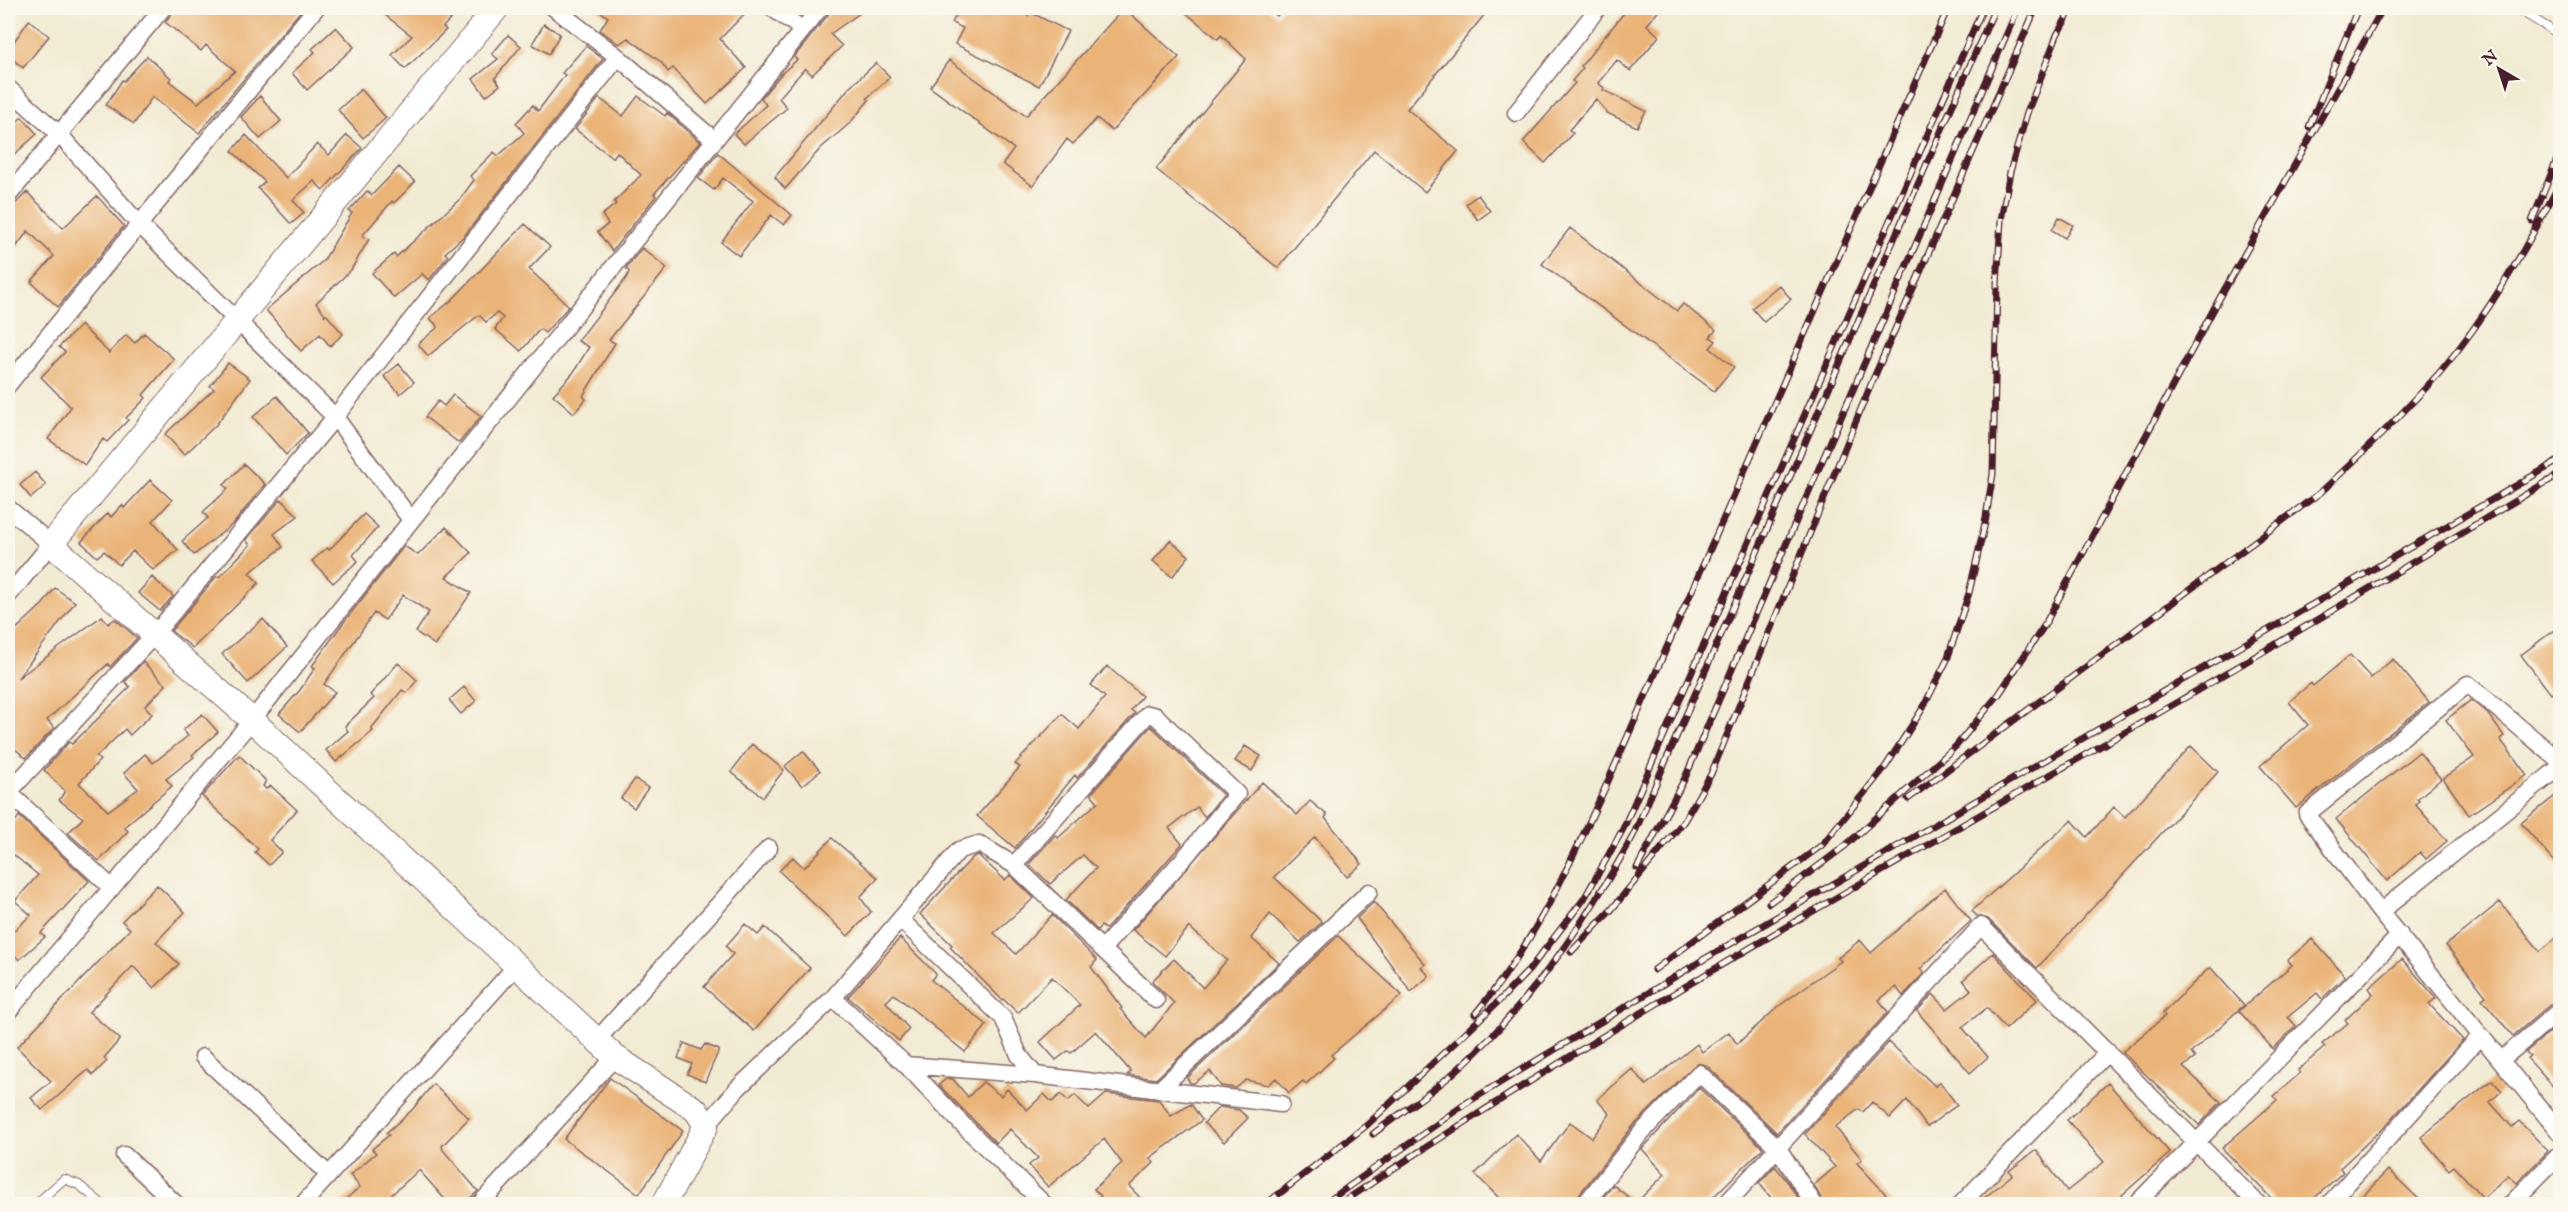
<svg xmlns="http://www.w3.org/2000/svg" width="2568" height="1212" font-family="'IM FELL English',serif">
	<rect width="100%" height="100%" fill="#fbf7ec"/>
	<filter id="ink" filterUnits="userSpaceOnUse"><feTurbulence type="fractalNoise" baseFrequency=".0167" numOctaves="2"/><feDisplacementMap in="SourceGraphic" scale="12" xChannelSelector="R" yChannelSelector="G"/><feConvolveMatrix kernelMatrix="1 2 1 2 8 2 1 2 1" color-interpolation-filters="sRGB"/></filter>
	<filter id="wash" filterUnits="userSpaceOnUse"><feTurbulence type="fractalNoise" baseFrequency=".008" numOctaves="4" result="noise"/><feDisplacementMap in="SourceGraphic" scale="24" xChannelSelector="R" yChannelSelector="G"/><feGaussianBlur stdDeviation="1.35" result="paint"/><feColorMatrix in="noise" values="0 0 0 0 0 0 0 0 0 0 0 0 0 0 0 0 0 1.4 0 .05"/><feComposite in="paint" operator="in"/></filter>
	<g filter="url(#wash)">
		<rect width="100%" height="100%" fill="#f2ebd4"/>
		<g id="blocks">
			<!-- building -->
			<path fill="#eab377" d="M176,8H303L199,133L152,97L134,124L106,105L122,80L124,81L147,56L171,78L169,81L198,103L235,71L206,45L201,51L165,22Z
				M376,8H461L443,27L446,30L405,69L392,55L412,36Z
				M595,8H750L720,39L746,68L707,104L673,68L668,72L661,62L628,38L619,44L600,30L608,17Z
				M790,8H807L801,15Z
				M830,8H867L830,34L842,46L812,75L805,68L779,98L787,108L744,144L734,134L766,105L761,98L782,73L797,60L794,57L828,15Z
				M960,8H1012L1028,16L1030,12L1068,31L1039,86L955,44L963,28L952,23Z
				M1124,8L1179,57L1112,131L1097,118L1073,144L1067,139L1033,186L1003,164L1014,149L930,87L949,60L1026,116Z
				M1180,8H1267L1277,16L1283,8H1490L1407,109L1458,151L1425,192L1374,150L1278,268L1156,169L1246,59L1221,35L1218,39Z
				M1628,8H1661L1647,25L1659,36L1630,71L1617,60L1598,83L1604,88L1603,90L1646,111L1637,127L1607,113L1596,99L1569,130L1573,133L1545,163L1523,142L1575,83L1572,81L1583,68L1581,66Z
				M29,20L49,36L23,68L8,55V50Z
				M544,24L560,34L549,54L532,44Z
				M336,27L354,47L307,90L292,73L315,52L312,49Z
				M508,35L521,46L495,78L500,85L486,96L473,79L498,59L492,54Z
				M586,46L603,59L464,236L445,253L448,256L429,280L422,274L394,298L372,273L394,254L396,257L460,199L474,180L470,176L494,152L498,156L524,133L516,123L533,105L538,111L565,75L562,73Z
				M876,63L890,77L867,98L869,100L850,123L821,148L785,189L775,177L849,88Z
				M361,89L386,118L363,138L338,110Z
				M260,96L281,121L260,139L241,117Z
				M638,96L665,116L667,113L700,142L654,194L656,196L612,251L598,232L608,224L602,215L616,204L614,202L641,175L617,152L613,158L575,129L599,98L623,116Z
				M22,117L37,134L8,160V130Z
				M246,135L286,178L317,144L329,155L347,135L362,148L323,190L314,181L293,200L304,213L291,224L258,188L265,182L232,151Z
				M718,153L792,215L784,225L771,215L739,256L721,242L753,201L723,178L714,190L698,178Z
				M399,167L415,182L394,203L392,201L362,236L369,239L351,270L316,303L325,314L324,316L326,314L343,334L330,346L320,334L301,351L266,310L324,260L352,213L349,211L367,191L372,195Z
				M27,192L63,228L97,196L124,226L58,307L31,282L54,256L28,231L8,258V211Z
				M1478,195L1490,211L1478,220L1466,204Z
				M2059,217L2073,225L2065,238L2052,230Z
				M525,224L550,247L529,269L569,306L545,333L540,329L521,351L495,329L503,318L497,313L486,322L479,315L428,356L418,344L438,327L430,318L452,300Z
				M1570,228L1677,311L1683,304L1716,330L1710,337L1716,341L1710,348L1734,367L1714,391L1542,264Z
				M642,248L667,268L609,340L615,343L583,396L586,399L574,413L553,395L573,373L589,347L578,341L627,277L629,272L626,268Z
				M1779,285L1791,299L1764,322L1752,308Z
				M81,325L109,353L126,335L135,343L144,333L174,359L143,395L146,398L126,418L128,420L107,442L103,439L85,465L48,439L71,407L41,377L65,352L59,347Z
				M228,363L250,379L216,425L184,455L165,434L214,389L210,386Z
				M399,364L414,382L400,394L384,376Z
				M453,395L481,416L459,443L425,417L438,401L444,406Z
				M277,396L308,433L286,455L253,417Z
				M244,464L265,484L234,523L194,555L182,541L208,518L203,512L228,489L224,485Z
				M35,472L46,485L31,498L20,485Z
				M150,480L172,500L153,521L178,550L153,570L133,551L119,565L104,551L97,557L81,542L108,513L111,517L122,505L124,508Z
				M281,499L298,516L274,534L283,547L249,573L259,583L193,648L171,631L216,577L220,576L250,545L246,540Z
				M364,514L378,527L353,555L358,561L333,583L312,561L327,548L329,550Z
				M446,527L471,553L446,577L471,593L435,645L416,632L429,612L403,595L385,620L374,613L324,684L335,692L300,732L279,714L300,690L315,668L312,666L343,623L404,546L418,555Z
				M1170,540L1189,556L1172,577L1153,561Z
				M152,577L173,596L160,611L138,593Z
				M55,588L75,602L18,678L102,616L108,624L115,619L137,638L110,667L108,664L47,720L54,728L26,758L8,743V643L15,633L13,632L43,604Z
				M263,619L287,647L248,683L222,654Z
				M2554,630L2560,639V687L2551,694L2521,655Z
				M2350,655L2371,678L2393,659L2429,702L2296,808L2260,766L2308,725L2289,702L2311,683L2313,686Z
				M143,662L166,685L145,706L152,714L130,735L125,729L96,757L100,760L79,783L108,811L138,789L124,773L145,754L153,763L188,736L183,730L202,714L218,732L192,755L194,757L166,779L172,786L124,827L128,831L99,861L68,833L83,818L59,800L65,791L44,770L69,742L72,744L130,687L125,682Z
				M398,663L417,680L407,693L402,690L371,729L373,731L336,762L326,750L348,731L345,726L374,698L370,695Z
				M1107,666L1142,696L1131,710L1135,713L1077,778L1075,775L1015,848L977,816L1020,767L1015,764L1062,714L1079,729L1105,697L1091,685Z
				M464,687L476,701L461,714L449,700Z
				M2471,700L2487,713L2504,736L2500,739L2527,775L2469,815L2443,778L2474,757L2446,720Z
				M1151,726L1223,795L1205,817L1197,807L1169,828L1182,844L1106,929L1101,926L1097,930L1066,900L1096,868L1083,855L1050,884L1029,864L1055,835L1058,838L1098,802L1091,794Z
				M752,744L784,770L763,797L731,772Z
				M1245,746L1261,756L1252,771L1235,761Z
				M2191,746L2218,772L2037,968L1988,919L1977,916L1972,911L2072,820L2087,837L2114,807L2125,817Z
				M803,751L820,771L802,786L785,766Z
				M2419,752L2441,779L2417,799L2419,801L2415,804L2447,841L2426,859L2420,852L2387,881L2336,819Z
				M239,755L266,781L263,786L266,789L271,786L297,810L270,840L282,852L269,865L255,852L258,849L202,796Z
				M635,779L648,788L634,808L621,798Z
				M1262,782L1297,815L1310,801L1327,815L1325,818L1362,864L1347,877L1315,837L1274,877L1322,922L1300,942L1270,914L1251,938L1279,963L1156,1079L1127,1075L1131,1072L1096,1031L1071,1053L1068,1051L1056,1060L1040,1042L1080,1005L1052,977L1018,1013L1003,999L1002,1000L950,947L952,945L920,914L973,857L978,855L1005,880L1010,875L1034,898L994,933L1016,954L1052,915L1097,960L1091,967L1122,1008L1120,1009L1146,1038L1174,1003L1152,981L1174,959L1203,988L1227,960L1189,927L1165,956L1133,930Z
				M2560,792V868L2521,823Z
				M19,816L89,881L41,933L45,937L19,960L8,948V936L31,915L15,901L38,875L8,850V831Z
				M832,838L878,878L860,897L871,912L848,936L779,871L793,857L804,868Z
				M157,885L185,912L156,942L179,964L154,988L133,966L89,1012L120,1039L104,1058L107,1061L93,1075L88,1070L42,1110L31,1098L51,1081L17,1047L130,929L122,921Z
				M1945,888L1971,921L1920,969L1924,973L1903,996L1896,987L1879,1000L1888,1012L1777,1133L1706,1065L1697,1063L1633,1126L1577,1197L1575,1204H1505L1475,1174L1516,1134L1541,1161L1570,1122L1592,1138L1610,1114L1597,1100L1632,1069L1646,1085L1697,1044L1702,1052L1729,1032L1737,1044L1779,1006L1841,961L1838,958L1860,940L1871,953Z
				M1374,902L1425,964L1421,967L1429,976L1411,992L1357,918Z
				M2500,902L2540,951L2560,935V1000L2553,1002L2513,1036L2482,999L2486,996L2446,945Z
				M745,924L758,935L765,927L810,968L754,1031L704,987L733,954L726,946Z
				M1338,936L1402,995L1331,1055L1334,1058L1317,1074L1306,1084L1303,1081L1289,1093L1276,1078L1268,1085L1246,1080L1236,1088L1221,1086L1210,1071L1194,1083H1190L1187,1078Z
				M900,938L936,974L931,980L987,1025L965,1052L894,994L886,1002L909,1029L899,1041L848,997Z
				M2312,939L2345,976L2322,999L2317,993L2288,1017L2296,1026L2273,1049L2239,1011L2292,965L2288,960Z
				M1993,953L2037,1000L2006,1029L1987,1008L1962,1027L1988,1057L1970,1073L1917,1011L1933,994L1947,1009L1971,990L1963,980Z
				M2402,959L2436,998L2429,1004L2463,1040L2387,1124L2340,1168L2343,1172L2308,1204H2277L2222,1148L2277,1100L2274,1096L2300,1073L2298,1070L2325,1047L2322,1044L2348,1023L2345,1020L2373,994L2369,988Z
				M2210,967L2244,1005L2191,1053L2195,1058L2183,1067L2221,1102L2199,1125L2122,1052L2165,1016L2163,1013Z
				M2560,1023V1094L2527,1058L2530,1056L2526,1052Z
				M1889,1042L1935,1086L1940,1082L1957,1105L1927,1127L1907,1100L1890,1118L1872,1102L1863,1112L1859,1109L1835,1127L1862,1159L1857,1163L1895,1204H1824L1814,1185L1835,1167L1805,1134Z
				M684,1043L701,1050L705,1044L719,1050L705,1082L687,1074L692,1064L678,1058Z
				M610,1078L683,1131L639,1194L564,1139Z
				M946,1079H953L968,1097L983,1082L1001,1096L1007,1089L1027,1110L1044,1094L1052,1102L1061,1094L1068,1101L1075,1095L1089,1109L1106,1094L1159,1100L1171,1116L1191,1104L1202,1120L1150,1158L1154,1163L1129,1186L1146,1204H1092L1101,1196L1094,1189L1122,1163L1104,1139L1048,1187L1029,1165L1038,1158L1010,1129L996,1143L939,1085Z
				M2492,1080L2502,1091L2490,1102L2512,1127L2519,1121L2548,1151L2517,1183L2508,1175L2483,1198L2454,1166L2449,1170L2421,1137Z
				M2108,1083L2170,1153L2122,1195L2126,1204H1977L2012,1175L2009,1171L2036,1150L2067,1191L2104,1162L2067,1120Z
				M433,1084L469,1118L442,1146L443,1150L478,1191L464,1204H449L419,1170L390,1196L398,1204H340L360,1187L350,1175L376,1153L372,1149L389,1135L386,1133L412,1110Z
				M1699,1088L1763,1148L1706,1204H1598L1613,1185L1636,1203L1665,1174L1642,1149Z
				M1219,1107L1239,1110L1248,1118L1224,1142L1204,1123Z
				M1775,1166L1787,1181L1802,1204H1776L1759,1183Z
				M2388,1170L2401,1182L2424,1204H2355Z"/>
		</g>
	</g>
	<g filter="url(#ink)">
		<use href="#blocks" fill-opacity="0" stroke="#856666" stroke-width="1.5"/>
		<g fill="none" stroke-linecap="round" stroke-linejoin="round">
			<!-- lane casing -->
			<g stroke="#856666" stroke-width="10">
				<path id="lane" d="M2516,8L2560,35
					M36,1204L64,1179L79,1185L102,1204"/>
			</g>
			<!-- street casing -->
			<g stroke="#856666" stroke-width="19">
				<path id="street" d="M772,8L802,29
					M618,57L714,140
					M8,88L60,135L139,224L335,417L411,520
					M1516,113L1598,8
					M8,196L163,8
					M8,385L316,8
					M8,508L51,544L8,596
					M2560,761L2468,684L2307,814L2380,912L2560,1133
					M8,792L112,888
					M8,793L155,634L335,417L618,57L554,8
					M1014,865L1148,714L1156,716L1237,794L1186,856L1103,948
					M2380,912L2560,767
					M900,919L1003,1018L1019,1055L1035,1075
					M833,998L906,1065L960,1122L1044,1204
					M8,1012L252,720L820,8
					M597,1040L769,848
					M203,1057L329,1175
					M2501,1060L2560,1010
					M906,1065L1035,1075L1281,1104
					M1160,1089L1369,892
					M706,1126L738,1088L833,998L959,850L979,844L1014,865L1156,1000
					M124,1155L176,1204
					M303,1204L517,965
					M480,1204L615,1057
					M1585,1204L1641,1133L1699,1073L1778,1148L1814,1204
					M1726,1204L1981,926L2258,1204
					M1961,1204L2108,1052
					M2136,1204L2400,935
					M2329,1204L2481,1035
					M2511,1204L2560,1154"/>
			</g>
			<!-- secondary casing -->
			<g stroke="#856666" stroke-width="26">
				<path id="secondary" d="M497,8L51,544L252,720L615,1057L696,1110L706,1126L664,1204"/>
			</g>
			<!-- lane -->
			<use href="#lane" stroke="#fff" stroke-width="8"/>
			<!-- street -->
			<use href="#street" stroke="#fff" stroke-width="16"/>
			<!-- secondary -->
			<use href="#secondary" stroke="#fff" stroke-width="24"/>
			<!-- rail casing -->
			<g stroke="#4a1f2b" stroke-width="7">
				<path id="rail" d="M2309,127L2358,8
					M2532,221L2560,152
					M1908,799L2321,492C2362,454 2403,414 2440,372C2488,316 2526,248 2560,183
					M1637,868L1685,778L2018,8
					M1769,903L1845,846L1956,746L1999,694L2044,626L2217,303L2383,8
					M1571,952L1612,909L1684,821L1711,774L1872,382L2036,8
					M1654,970L1822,845L1886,766L1923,708L1947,660L1969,593L1985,523L1993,474L1997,285L2001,220L2010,172L2027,113L2057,35L2072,8
					M1475,1014C1534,944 1567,870 1605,788L1948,8
					M1373,1134C1401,1112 1433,1092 1459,1068C1532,1002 1586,921 1633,836L1995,8
					M1266,1204L1367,1125L1501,999L1529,970L1584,899L1623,829L1983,8
					M1324,1204L1468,1102L1701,961L2560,460
					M1340,1204C1585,1040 1842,893 2099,747C2255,659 2407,565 2560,474"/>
			</g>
			<!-- rail -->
			<use href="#rail" stroke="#fbf7ec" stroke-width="4.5" stroke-dasharray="14" stroke-linecap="butt"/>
		</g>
	</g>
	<!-- margin -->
	<rect width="2568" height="1212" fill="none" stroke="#fbf7ec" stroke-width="30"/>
	<!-- north arrow -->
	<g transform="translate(2499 69) rotate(321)" stroke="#fbf7ec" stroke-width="4.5" paint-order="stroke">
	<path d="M0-4.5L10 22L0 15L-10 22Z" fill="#4a1f2b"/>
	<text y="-9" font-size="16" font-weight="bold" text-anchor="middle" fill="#4a1f2b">N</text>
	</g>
</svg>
